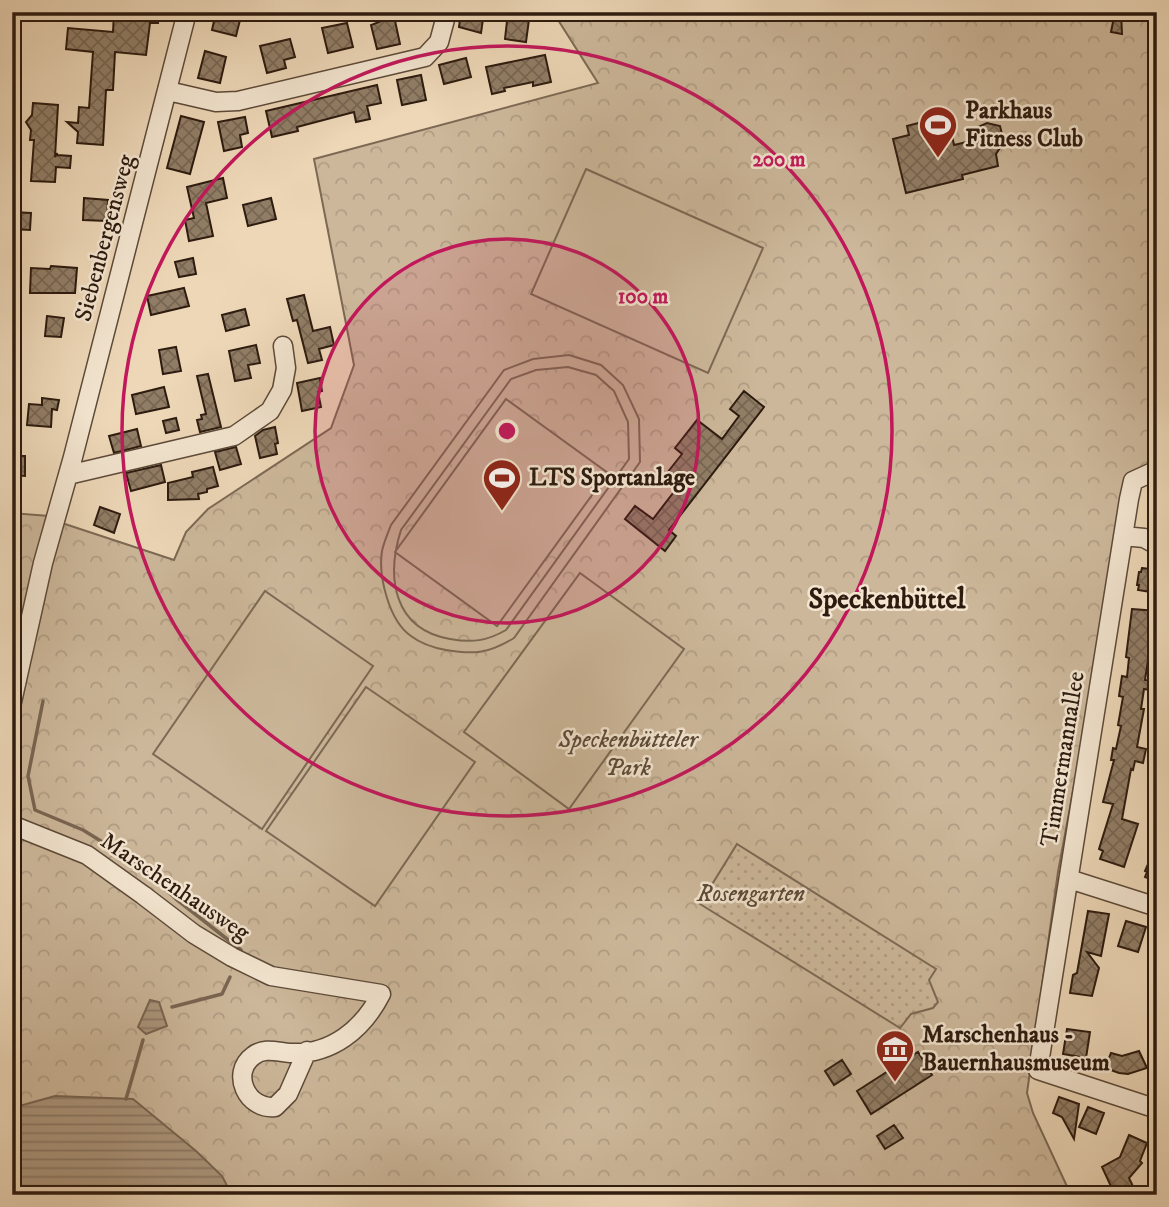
<svg xmlns="http://www.w3.org/2000/svg" width="1169" height="1207" font-family="'IM FELL DW Pica',serif">
	<defs>
		<pattern id="park-crowns" width="20" height="18" patternUnits="userSpaceOnUse" patternTransform="scale(1.75)"><rect width="20" height="18" fill="#ccb79a"/><path d="M2 6a3 3 0 1 1 6 0M12 15a3 3 0 1 1 6 0" fill="none" stroke="#b09d84"/></pattern>
		<pattern id="garden-dots" width="8" height="8" patternUnits="userSpaceOnUse" patternTransform="scale(1.75)"><rect width="8" height="8" fill="#ccb79a"/><path d="M2 2h.1M6 6h.1" fill="none" stroke="#b09d84" stroke-width="1.8" stroke-linecap="round"/></pattern>
		<pattern id="water-rules" width="6" height="5" patternUnits="userSpaceOnUse" patternTransform="scale(1.75)"><rect width="6" height="5" fill="#ac977e"/><path d="M0 2.5h6" fill="none" stroke="#8c7a66"/></pattern>
		<pattern id="building-cross-hatch" width="8" height="8" patternUnits="userSpaceOnUse" patternTransform="scale(1.75)"><rect width="8" height="8" fill="#917d66"/><path d="M0 0l8 8M0 8l8-8" fill="none" stroke="#776652"/></pattern>
	</defs>
	<rect width="100%" height="100%" fill="#edd7b7"/>
	<filter id="stains"><feTurbulence type="fractalNoise" baseFrequency=".00286" numOctaves="4"/><feColorMatrix values="0 0 0 0 .2 0 0 0 0 .09 0 0 0 0 .02 0 0 0 .5 -.17"/></filter>
	<radialGradient id="worn" r=".72"><stop offset=".6" stop-color="#630" stop-opacity="0"/><stop offset="1" stop-color="#630" stop-opacity=".3"/></radialGradient>
	<!-- park -->
	<path fill="url(#park-crowns)" stroke="#7c6954" stroke-width="2" d="M553,12H1157V468L1127,500L1058,872L1027,1093L1033,1113L1071,1195H12V513L49,516L65,524L174,560L186,532L208,509L331,428L354,365L314,159L598,83Z"/>
	<!-- garden -->
	<path fill="url(#garden-dots)" stroke="#7c6954" stroke-width="2" d="M737,844L936,969L929,980L938,1002L933,1008L911,1014L900,1028L700,904Z"/>
	<!-- pitch -->
	<path fill="#ccb79a" stroke="#7c6954" stroke-width="2" fill-rule="evenodd" d="M586,169L763,248L708,373L531,294Z
		M569,355L601,365L623,385L639,419L640,462L514,638C489,653 475,655 446,650C435,648 420,643 411,636C389,621 378,576 382,551C384,542 388,533 391,525L504,370L533,359ZM568,367L596,375L614,391L628,422L629,459L506,630C487,641 472,643 450,639C393,629 386,577 401,530L511,379L536,370Z
		M506,399L608,473L497,626L395,552Z
		M580,573L684,649L569,809L464,732Z
		M265,591L373,666L262,829L153,754Z
		M366,687L475,762L375,906L266,831Z"/>
	<!-- water -->
	<path fill="url(#water-rules)" stroke="#796552" stroke-width="2" d="M150,1000L159,1002L167,1026L146,1034L138,1027Z
		M55,1096L133,1099L196,1151L222,1176L232,1195H12V1108Z"/>
	<g fill="none" stroke-linecap="round" stroke-linejoin="round">
		<!-- stream -->
		<path stroke="#796552" stroke-width="3.5" d="M43,701L28,776L35,810L83,830L135,862
			M144,870L176,899L241,950
			M172,1007L222,994L230,977
			M126,1099L143,1040"/>
	</g>
	<!-- building -->
	<path fill="url(#building-cross-hatch)" stroke="#2d1b0f" stroke-width="2" d="M114,12H159L158,23H150L146,55L115,52L113,90H106L103,145L77,143L78,132L67,122L78,123L79,107L89,108L93,52L66,49L68,28L113,32Z
		M216,12H242L236,36L212,30Z
		M461,12H472L471,18L483,19L481,33L459,27Z
		M508,12H530L526,42L505,39Z
		M1115,12H1121L1122,34L1111,32Z
		M394,16L400,44L377,49L371,25Z
		M347,23L353,47L328,53L322,28Z
		M290,39L295,57L284,60L286,68L267,73L260,46Z
		M205,51L226,57L220,83L198,78Z
		M545,55L551,82L533,86V82L504,88L505,91L492,94L486,67Z
		M466,58L471,77L444,84L439,65Z
		M421,75L426,100L402,105L397,80Z
		M377,85L381,103L367,106L370,119L356,122L354,112L297,127L298,131L272,137L266,111Z
		M33,103L58,105L55,157L57,153V155L71,156L70,168L56,167L55,182L31,181L34,140H30L31,130L26,122L32,115Z
		M181,116L204,122L190,174L167,168Z
		M245,117L248,133L240,135L242,147L224,151L218,122Z
		M930,120L934,130L950,126L954,145L975,140L974,132L978,127L987,123L1000,126L1004,142L996,154L998,166L962,175L963,179L906,193L893,139L909,135L907,126Z
		M223,178L227,198L206,203L213,236L189,241L185,220L194,218L187,187Z
		M84,198L108,200L107,221L83,220Z
		M271,198L276,219L248,226L243,205Z
		M12,212L31,213L30,230L12,229Z
		M193,258L196,274L179,277L175,262Z
		M51,266L77,268L75,293H30L31,268L50,269Z
		M184,288L189,306L151,315L147,296Z
		M304,295L313,331L330,327L334,345L319,349L322,360L308,363L297,320L293,321L287,299Z
		M245,309L249,325L226,331L222,315Z
		M47,316L64,318L61,337L45,336Z
		M256,345L260,363L248,365L251,378L235,381L229,351Z
		M176,347L181,371L163,374L159,350Z
		M208,374L221,427L200,432L197,420L202,419L201,415L206,414L197,376Z
		M320,378L322,391L318,392L321,407L302,411L297,383Z
		M164,387L169,407L136,414L132,395Z
		M744,391L764,407L669,530L676,536L665,551L625,519L635,506L653,519L680,484L667,473L682,454L675,448L697,420L722,439L739,416L730,409Z
		M42,398L59,400L57,410L52,409L51,427L27,425L29,404L42,405Z
		M176,418L179,430L166,433L163,421Z
		M275,427L278,443L275,444L277,454L260,458L255,436L263,430Z
		M137,429L141,446L114,453L109,436Z
		M236,447L241,464L220,470L215,452Z
		M12,456H25V476L12,475Z
		M161,465L165,482L131,491L126,473Z
		M213,467L218,486L207,489V492L198,494L199,499L168,500V483L193,477L192,472Z
		M100,507L120,514L114,533L94,525Z
		M1142,568L1157,570V593L1138,590L1139,585H1137L1139,572H1141Z
		M1132,609L1157,611V628L1153,627L1145,680L1151,681L1150,690L1144,689L1141,709H1144L1137,747L1146,749L1143,763L1135,761L1133,770L1131,769L1122,819L1138,824L1124,867L1100,859L1103,851L1099,849L1113,804L1103,802L1114,760H1111L1113,748L1116,749L1121,726L1118,725L1123,697L1119,696L1122,676L1127,677L1129,658L1126,657Z
		M1155,848L1157,849V882L1145,877L1147,872L1145,871Z
		M1088,911L1109,914L1101,956L1087,952L1099,968L1092,996L1070,993L1073,975L1077,973Z
		M1126,921L1146,927L1138,952L1118,946Z
		M1067,1029L1090,1032L1086,1058L1063,1054Z
		M1139,1051L1147,1068L1128,1074L1119,1073L1105,1068L1111,1053L1122,1056Z
		M918,1052L932,1075L871,1114L857,1091Z
		M842,1060L851,1074L834,1085L825,1071Z
		M1059,1097L1079,1104L1074,1139L1062,1117L1053,1113Z
		M1088,1107L1104,1113L1096,1134L1079,1127Z
		M894,1125L903,1138L885,1149L877,1136Z
		M1129,1135L1147,1143L1140,1161L1142,1163L1129,1178L1137,1195H1115L1102,1167L1120,1157Z"/>
	<g fill="none" stroke-linecap="round" stroke-linejoin="round">
		<!-- minor casing -->
		<g stroke="#5d4a39" stroke-width="21">
			<path id="minor" d="M168,91L216,102L238,101L425,57L439,42L447,12
				M1157,470L1133,481L1129,499L1038,1070L1157,1109
				M68,475L234,436L270,411L282,390L286,368L283,346
				M1123,536L1144,538L1157,545
				M12,702L43,563L73,457L187,12
				M12,825L87,855L143,895L194,934L232,957L271,976L381,994C363,1029 332,1055 290,1053C277,1052 264,1047 253,1056C230,1073 247,1110 275,1107L288,1094L307,1051
				M1069,879L1157,907"/>
		</g>
		<!-- minor -->
		<use href="#minor" stroke="#f3e5d0" stroke-width="18"/>
	</g>
	<!-- distance rings -->
	<circle cx="507" cy="431" r="192" fill="#c2185b" fill-opacity=".12"/>
	<g fill="none" stroke="#c2185b" stroke-width="3.5">
		<circle cx="507" cy="431" r="192"/>
		<circle cx="507" cy="431" r="385"/>
	</g>
	<!-- icons -->
	<defs>
		<g id="stadium-pin" transform="scale(2.0125)"><path d="M0 17L-7.5 6A9.5 9.5 0 1 1 7.5 6Z" fill="#8f2418" stroke="#f3e5d0"/><path d="M0-5a6.5 5 0 1 0 0 10a6.5 5 0 1 0 0-10ZM-3.5-1.8h7v3.6h-7Z" fill="#fff"/></g>
		<g id="museum-pin" transform="scale(2.0125)"><path d="M0 17L-7.5 6A9.5 9.5 0 1 1 7.5 6Z" fill="#8f2418" stroke="#f3e5d0"/><path d="M0-6L6-3V-2H-6V-3ZM-5-1h2V3h-2ZM-1-1h2V3h-2ZM3-1h2V3H3ZM-6 4H6V6H-6Z" fill="#fff"/></g>
	</defs>
	<g fill-rule="evenodd">
		<use href="#stadium-pin" x="938" y="125"/>
		<use href="#stadium-pin" x="502" y="478"/>
		<use href="#museum-pin" x="895" y="1049"/>
	</g>
	<g text-anchor="middle" dominant-baseline="central" stroke-width="5" stroke-linejoin="round" paint-order="stroke">
		<!-- poi labels -->
		<g font-size="24" font-weight="bold" fill="#2d1b0f" stroke="#f3e5d0" text-anchor="start">
			<text x="965" y="111">Parkhaus<tspan x="965" dy="28">Fitness Club</tspan></text>
			<text x="529" y="478">LTS Sportanlage</text>
			<text x="922" y="1035">Marschenhaus -<tspan x="922" dy="28">Bauernhausmuseum</tspan></text>
		</g>
		<!-- street labels -->
		<g font-size="24" fill="#2d1b0f" stroke="#f3e5d0">
			<text transform="translate(105 238) rotate(-75)">Siebenbergensweg</text>
			<text transform="translate(1063 759) rotate(-81)">Timmermannallee</text>
			<text transform="translate(175 887) rotate(34)">Marschenhausweg</text>
		</g>
		<!-- park labels -->
		<g font-size="24" font-style="italic" fill="#5d4a39" stroke="#f3e5d0">
			<text x="628" y="740">Speckenbütteler<tspan x="628" dy="28">Park</tspan></text>
			<text x="751" y="894">Rosengarten</text>
		</g>
		<!-- quarter labels -->
		<g font-size="28" font-weight="bold" fill="#2d1b0f" stroke="#f3e5d0">
			<text x="887" y="599">Speckenbüttel</text>
		</g>
	</g>
	<circle cx="507" cy="431" r="10" fill="#c2185b" stroke="#f3e5d0" stroke-width="3.5"/>
	<g font-size="21" text-anchor="middle" font-weight="bold" fill="#c2185b" stroke="#f3e5d0" stroke-width="5" stroke-linejoin="round" paint-order="stroke">
		<text x="779" y="166">200 m</text>
		<text x="643" y="303">100 m</text>
	</g>
	<!-- margin -->
	<rect width="1169" height="1207" fill="none" stroke="#edd7b7" stroke-width="42"/>
	<rect x="14" y="14" width="1141" height="1179" fill="none" stroke="#2d1b0f" stroke-width="3.5"/>
	<rect x="21" y="21" width="1127" height="1165" fill="none" stroke="#2d1b0f" stroke-width="2"/>
	<rect width="100%" height="100%" filter="url(#stains)"/>
	<rect width="100%" height="100%" fill="url(#worn)"/>
</svg>
